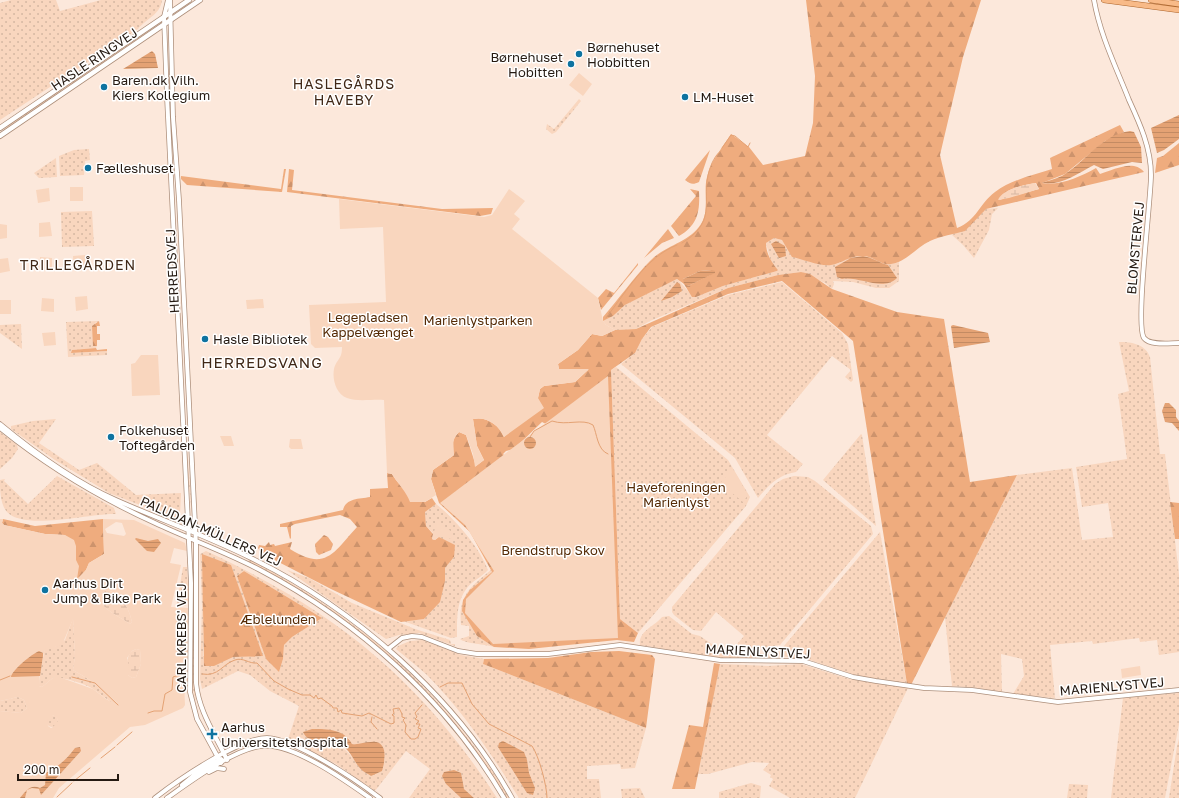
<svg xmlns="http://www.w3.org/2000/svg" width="1179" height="798" font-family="'Golos Text',sans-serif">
	<defs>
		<pattern id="grass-dots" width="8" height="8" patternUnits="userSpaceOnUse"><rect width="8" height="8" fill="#f9d6be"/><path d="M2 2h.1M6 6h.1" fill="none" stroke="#d5b7a2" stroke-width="1.8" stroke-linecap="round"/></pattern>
		<pattern id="forest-firs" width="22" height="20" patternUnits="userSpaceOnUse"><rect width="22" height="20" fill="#efac7e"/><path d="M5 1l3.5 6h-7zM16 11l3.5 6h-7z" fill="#cd936c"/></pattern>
		<pattern id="wetland-marsh" width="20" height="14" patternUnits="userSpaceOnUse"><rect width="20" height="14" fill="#f9d6be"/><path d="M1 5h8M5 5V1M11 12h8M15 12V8" fill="none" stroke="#d5b7a2"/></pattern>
		<pattern id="water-rules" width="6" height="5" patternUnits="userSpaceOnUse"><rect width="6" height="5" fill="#e4a274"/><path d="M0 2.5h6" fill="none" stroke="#c38b63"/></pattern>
	</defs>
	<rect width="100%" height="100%" fill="#fce8db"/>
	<!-- grass -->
	<path fill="url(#grass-dots)" fill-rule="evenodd" d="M11,0H56L60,11L101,0H162C160,15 148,17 138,29L0,120V3Z
		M159,23L135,42L0,133L14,121Z
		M579,99L581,101L556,132L552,134L546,129L547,124L554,129Z
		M89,149L90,160L85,161L84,175L60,176L59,156L74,150Z
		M56,158L57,177L39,178L34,173Z
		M998,208L992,214L989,230L974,258L963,245L952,235L958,231L961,232L985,209Z
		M92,211L94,246L62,247L61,212Z
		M774,238L782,240L787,247L830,265C840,262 852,255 864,256C880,257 881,268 899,262V281L889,288H876L853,282L833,281L834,284L832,289L825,283L801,272L778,275L728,288L650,321L636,329L615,330L606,325L603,321L613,316L625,305L677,279C684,285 688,293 696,297L723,286L777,271L778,270L771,262L766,243Z
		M782,282L842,333L848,344L853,380L851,382L845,377L851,370L832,356L767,435L803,464L796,472C778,475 770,484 758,498L735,458L621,364L635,353L642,339L652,327L728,295Z
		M99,321L95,323L93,346H97L96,348L72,350V353L107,351V355L68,357L66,322Z
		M21,324L22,349L0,333V325Z
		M1119,342C1132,342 1145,344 1150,357L1160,454H1165L1179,575V652L1159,655L1157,640L1140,642L1139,638L1093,644L1092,641L1050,645L1055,698L1013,694L1024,676L1022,659L1001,654L1002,692L978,688L952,686L945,617L1017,475L1072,468L1082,540L1113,537L1108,503L1082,507L1076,467L1127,459L1118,394L1129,391Z
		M616,367L728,460L750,497L746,506L638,633L620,619L611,370Z
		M184,415L193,523L186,458Z
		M56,419L39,443L79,470L97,463L136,495L181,493L180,514L176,518L171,517L109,493L55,460L11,429V426L33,421Z
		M0,432L17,445L18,449L12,458L0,469Z
		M861,434L862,435L876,526L823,480Z
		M57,476L114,508L116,514C90,513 25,531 7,512C0,504 0,489 0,480L5,479L4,481L28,504Z
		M794,476L808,477L815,481L871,526L873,534L780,645L736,651L733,649L744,636L716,612L701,631L693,630L674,615L672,612V607L775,484L783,479Z
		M436,504C455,519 480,548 488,570C482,577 472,581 467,588C456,602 457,620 457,637L451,638L403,621L424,619L445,581V568L454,557L442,539L439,537L434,540L432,539L433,533L426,526L425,512Z
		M880,532L907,684L861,677L810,660L780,656L779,653L784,646Z
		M191,548L195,606L194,677L196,703L191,680L193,611Z
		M206,551C335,611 419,678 497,798H474L464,789L461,779L446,784L461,798H409L430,769L406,751L375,791L336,764L288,739L299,706L270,691L250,675L238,671L202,689L200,679L202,606L200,554ZM203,555L263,656H203ZM244,571L322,618L292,637L284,645L283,659L279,672L266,659L237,576ZM348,737L352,744C369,746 384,733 385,760L371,776C357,768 352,752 337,744Z
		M249,559C363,620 440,688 510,798H506C443,697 354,615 248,562Z
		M183,567H187L189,602L185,606L178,605L177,603Z
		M287,570L309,578L352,603L415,629L450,640L451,644H455V646L419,633L399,635L386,639Z
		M491,570L492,572L470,591L463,600L477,636L494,647C485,644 466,644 460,639L469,636V626L461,625C458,596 470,587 491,570Z
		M669,616L692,634L700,636L728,655L746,656L760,653L774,655L770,658H722L640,645C638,631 655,626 662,617Z
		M73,618L75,656L73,670L95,683L117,703V705C108,701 102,695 93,689C82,682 67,679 54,677L42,687L39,686C39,671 43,661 45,647H55L65,640Z
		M422,640L461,655L484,659L483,664L646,728L635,768L621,769L620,764L587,766V779H599L601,798H519C492,755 463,711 427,675C417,666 406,657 396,649L398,646L410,641Z
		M720,664L768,666L801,664L849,679L908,688L855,798H790L769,786L773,779L770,777L771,775L763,770L769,763L752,762L708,774H697Z
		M1179,693V724L1165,798H1111L1123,698Z
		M18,697L24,700L27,708L21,713L0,711V701Z
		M46 721a6 6 0 1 1 12 0a6 6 0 1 1-12 0Z
		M1179,739V798H1169L1177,746Z
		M751,783L761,786L760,798H719V792Z
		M1069,784L1088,785L1087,798H1067Z
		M640,788L645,798H622L621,789Z"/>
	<!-- forest -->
	<path fill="url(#forest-firs)" fill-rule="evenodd" d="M806,0H981L963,57L940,155L957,228C977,220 979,204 995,192C1011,180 1033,175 1052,169L1050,158L1120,125L1124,132L1105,141L1065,174L1042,183C1060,186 1080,177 1096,168L1100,174C1114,170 1133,159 1144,172L986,209L965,231C954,234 941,236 930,241C917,247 906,262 891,264C882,266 873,256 863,256C851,255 842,263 831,265C822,267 802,259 792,257L782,240L774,238L766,243C766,253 771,262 778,270L777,271L723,286L696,297H692L684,284L677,279L625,305L613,316L603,321V317C619,299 633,278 650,261C665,245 689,243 701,224C710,210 703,192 707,177C710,162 723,147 731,134L749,147L763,165L805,156L813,123L815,76ZM1036,183L1039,189L999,200C1005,188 1024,185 1036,183ZM711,270L710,275L688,286L683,279L700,271Z
		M1179,143V165L1155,173L1157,158L1163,156Z
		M710,150L699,182C693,185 690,184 685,180Z
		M284,169H286L282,192L187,185L181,179V176L281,189Z
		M289,169L294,170L292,190L442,209L493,208L491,214L480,216L287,192Z
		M690,189L699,191C700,211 698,225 679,236L671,226L696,196Z
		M668,229L674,238L662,243L644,258Z
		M638,263V265L601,310L598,298L606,289L614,293Z
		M801,272L810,274L832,289L897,312L944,319L970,482L1017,475L911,685L907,684L853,341L782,281L728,294L651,327L642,339L635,353L611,370L620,619L638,633L634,642L617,640L529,649L494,647L477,636L462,611L463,600L470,590L492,572L470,532L439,503L431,479L433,470L454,455C451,446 452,439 459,432L466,435L476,466L484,460L477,446L473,419C487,416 499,425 504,437L538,398L540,389L544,386L575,382L588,370L559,369L558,364L578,350L592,334L602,336L615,330L636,329L728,288L778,275ZM542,422L548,425L509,460L503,454L506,451L514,449Z
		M99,321L100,326H97V334H100V340H97V346H93L92,326Z
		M96,348L97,350L107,349V351L71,353L72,350Z
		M387,473L392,474C401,489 410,494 425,502L432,498L436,504L425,512L426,526L433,534L432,539L435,540L439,537L455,545L454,557L445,568V581L440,602L424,619L401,622L331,589L261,553L258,548L259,545L265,546L269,542L270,545L274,544L275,546L292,542L290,549C326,572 334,552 357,527L350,519L340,515L295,524L291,526V538L290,539L287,527H280V524L343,510C346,498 359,499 370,497V489L388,488Z
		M1170,502L1179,503V539H1175Z
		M3,519L35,526L103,519L104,554L89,563L86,570L77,580L76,560L65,535L45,534L4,525L2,523Z
		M324,535L328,537L333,544L331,550L319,555L316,552L315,544Z
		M202,554L231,565L263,656L233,657L214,666H204Z
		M244,571L322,618L292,637L284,645L283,659L279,672L266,659L237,576Z
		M619,651L652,655L655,659L646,728L483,664L484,659L548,658L591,652Z
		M714,663L720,664L695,789H672L689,725L703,727Z"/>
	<!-- wetland -->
	<path fill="url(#wetland-marsh)" d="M1035,183L1039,189L1009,198L998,200C1002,189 1025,185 1035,183Z
		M107,590C122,594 129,608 132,622L130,624C120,617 108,612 101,603L103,592Z
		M136,649L140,650L141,664L136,677L132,678L128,675C127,666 125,653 136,649Z"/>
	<!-- park -->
	<path fill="#f9d6be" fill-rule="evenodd" d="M579,73L592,84L583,96L569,85Z
		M70,187H83V201H70Z
		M49,188L50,201L38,203L36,190Z
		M509,189L525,201L514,214L520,219L512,229L598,298L603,321L606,325L615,330L602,336L592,334L578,350L558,364L559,369H589L575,382L544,386L540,389L538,398L544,408L504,437C499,425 487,416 473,419L477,446L484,460L475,467L473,454L466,435L459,432C451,440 454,445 454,455L433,470L431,479L436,495L425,502H410C406,491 398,484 392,474L387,473L384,400C373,399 357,402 347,398C336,394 332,379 334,369C337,358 342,360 342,347L315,348L311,344L309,305L386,302L383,227L340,229L339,199L484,217L492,215Z
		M50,222L52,236L39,237V223Z
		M0,224L7,225V238L0,239Z
		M85,255L87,268L74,270L73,256Z
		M40,257L52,258V271L40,270Z
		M8,258L10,271L0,273V259Z
		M87,296L88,309L76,311L75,297Z
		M42,298L54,299V312L41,311Z
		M263,299L264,308L247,309L246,300Z
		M0,300H11V314H0Z
		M55,332L56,345L44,346L42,333Z
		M141,355H158L160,395L132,396L131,364L135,363Z
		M608,376L618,638L493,644L465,613L466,599L494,571L465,525L440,503Z
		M220,436H231L234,446H224Z
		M290,439H301L303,449H291L289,447Z
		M733,469L748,495L743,502L720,483Z
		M0,519H3L2,523L4,525L45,534L65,535L74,540L76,546V560L79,566L77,579L86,570L89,563L104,554L103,519L134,520L185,543L187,551L174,548L170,563L181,565L171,607L189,608L187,646L189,647C184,665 184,687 185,705L183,708L145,725L130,727L59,788L53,798H0V711L21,713L27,708L24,700L18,697L0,701ZM116,522L122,523L126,534L124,536L107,533L105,529ZM107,590C122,594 129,608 132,622L130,624C120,617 108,612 101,603L103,592ZM73,619L75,656L73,670L95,683L117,703V705L106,699L93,689L59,677H54L42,687L39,686V667L46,647H55L62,645ZM136,649L140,650L141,664L136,677L132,678L128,675L129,667L127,658L132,651ZM53,715L57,718L58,721L53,727L51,728L48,726L47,719Z
		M437,521L452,532L451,539L439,536L434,540L432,539Z
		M1140,666L1141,675L1122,678L1121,669Z"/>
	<!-- water -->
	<path fill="url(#water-rules)" d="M152,51L155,54L158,68L123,69Z
		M1179,115V139L1164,150L1157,153L1151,128Z
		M1130,131L1134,132L1141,147L1142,163L1132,162L1103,169L1094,165C1077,174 1061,186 1042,183C1049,180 1058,179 1065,174C1087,160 1101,135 1130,131Z
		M776,241L785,246L786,256L779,258L771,244Z
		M863,256C875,258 878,263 888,265L897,278C883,292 859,276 842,279L837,277L835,267L851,258Z
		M712,270L715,271V273L688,286L684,284L683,279L700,271Z
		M677,282L680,284L682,291L672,297L661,301Z
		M953,325L988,333L990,342L954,348L951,326Z
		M1165,403H1169L1176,410V417L1179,421V431L1172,423L1165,422L1162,411Z
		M524 443a6 6 0 1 1 12 0a6 6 0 1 1-12 0Z
		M136,538L148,541L158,539L161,543L154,552L147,551L135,539Z
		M39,651L43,653V656L40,676L11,677C12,670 32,654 39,651Z
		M312,729C328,729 344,729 352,744C359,745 364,742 371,742C389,740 385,761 382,771L371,776C369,774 365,773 363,771C353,763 351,747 337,744C326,741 309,745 303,732Z
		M503,741L524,752L527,760L529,773L535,788L533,795L527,793L498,747L499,743Z
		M80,747L81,751L41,795L39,789L32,788L27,790L25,798H20C26,791 30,784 40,788L45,785L46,773C59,766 67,759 75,748Z
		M454,770L461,773L464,789L474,798H461L446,784L442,776L444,772Z"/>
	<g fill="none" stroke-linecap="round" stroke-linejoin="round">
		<!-- stream -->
		<path stroke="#e4a274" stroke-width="1" d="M722,148L731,135L735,136L748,147L750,143
			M682,243C722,219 697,197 712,163C714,159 717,153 721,151
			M606,318C626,292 646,257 677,245
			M530,437L534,431L552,421C567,426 582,418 593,425C597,433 597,450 608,454
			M202,674C219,677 222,664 235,660C243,657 249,664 257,663L274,681L288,689L302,695H310L314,698L316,695L318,699L321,698L332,706L333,708H337L338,712L341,710L342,713L362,716L369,713L391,724L394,723V716L392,715L394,713L393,709L399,708L402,714V717L405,718L403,720L406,725L405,732L411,739H415L418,737L421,729L418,728L420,724H416L419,721L415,719L417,717L415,713L422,705
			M72,677L95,683L118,705
			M0,680L10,676
			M440,687L448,683H462L472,704L489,724L532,746C539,756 547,786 547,798
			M148,713L154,711H162L165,694L172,690L173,677L183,674
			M372,717L371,722L377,729
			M117,745L132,732
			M101,758L115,747
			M74,781L90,768
			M57,797L72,783"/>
		<!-- tertiary casing -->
		<g stroke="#ad8f7b" stroke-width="5.5">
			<path id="tertiary" d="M168,0L164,17L167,97L191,583L190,692L197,719L221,763
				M170,0L173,117L179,200L196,545V683C199,712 215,734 227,760
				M1094,0C1100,35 1116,67 1129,100C1140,124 1151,148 1151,175C1151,200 1135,325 1144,338C1150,346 1170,343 1179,343
				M0,424C35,453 75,482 116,500C161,520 207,536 251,558C354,608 456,697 512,798
				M0,428C47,466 100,498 155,523C189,539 226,552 260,570C359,622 447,701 504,798
				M388,649L402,638L412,636L422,637L458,651L477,654H548L620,645L720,660L803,661L853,677L876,681L924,688L972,690L1058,702L1179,690
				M209,772L217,768L224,769
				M182,785L198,772L221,759
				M155,798C178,780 239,738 267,738C296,739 356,780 380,798
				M167,798C191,781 234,749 262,746C292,742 346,781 370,798"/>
		</g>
		<!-- secondary casing -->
		<g stroke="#ad8f7b" stroke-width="6">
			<path id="secondary" d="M0,128L189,0
				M0,136L200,0"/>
		</g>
		<!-- primary casing -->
		<g stroke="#ac642b" stroke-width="6">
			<path id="primary" d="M1104,0L1179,10
				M1151,0L1179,4"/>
		</g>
		<!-- tertiary -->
		<use href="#tertiary" stroke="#fff" stroke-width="4"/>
		<!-- secondary -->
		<use href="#secondary" stroke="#fff" stroke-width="4.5"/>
		<!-- primary -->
		<use href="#primary" stroke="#f8ba88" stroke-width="5"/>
	</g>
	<!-- markers -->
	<g fill="#0e73a0" stroke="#fff" stroke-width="1.5">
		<circle cx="579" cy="54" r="4"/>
		<circle cx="571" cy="64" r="4"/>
		<circle cx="104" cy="87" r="4"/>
		<circle cx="685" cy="97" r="4"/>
		<circle cx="88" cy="168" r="4"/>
		<circle cx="205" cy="339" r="4"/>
		<circle cx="111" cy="437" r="4"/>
		<circle cx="45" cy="590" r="4"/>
		<path d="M210 728h4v4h4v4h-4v4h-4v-4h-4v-4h4z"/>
	</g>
	<g text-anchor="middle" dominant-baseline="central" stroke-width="3" stroke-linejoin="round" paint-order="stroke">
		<!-- poi labels -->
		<g font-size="13" fill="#251a12" stroke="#fff" text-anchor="start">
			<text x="587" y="47">Børnehuset<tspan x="587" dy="15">Hobbitten</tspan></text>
			<text x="563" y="57" text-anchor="end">Børnehuset<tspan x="563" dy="15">Hobitten</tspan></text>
			<text x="112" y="80">Baren.dk Vilh.<tspan x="112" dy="15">Kiers Kollegium</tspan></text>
			<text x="693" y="97">LM-Huset</text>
			<text x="96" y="168">Fælleshuset</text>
			<text x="213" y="339">Hasle Bibliotek</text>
			<text x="119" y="430">Folkehuset<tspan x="119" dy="15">Toftegården</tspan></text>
			<text x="53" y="583">Aarhus Dirt<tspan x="53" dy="15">Jump &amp; Bike Park</tspan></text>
			<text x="221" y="727">Aarhus<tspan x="221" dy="15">Universitetshospital</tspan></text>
		</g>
		<!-- street labels -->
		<g font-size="13" fill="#251a12" stroke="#fff">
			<text transform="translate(94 59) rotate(-34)">HASLE RINGVEJ</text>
			<text transform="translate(1135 248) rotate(-85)">BLOMSTERVEJ</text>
			<text transform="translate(172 271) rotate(-93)">HERREDSVEJ</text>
			<text transform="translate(211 531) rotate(24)">PALUDAN-MÜLLERS VEJ</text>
			<text transform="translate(181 638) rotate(-90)">CARL KREBS' VEJ</text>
			<text transform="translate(758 651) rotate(3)">MARIENLYSTVEJ</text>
			<text transform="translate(1112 686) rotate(-5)">MARIENLYSTVEJ</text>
		</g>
		<!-- park labels -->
		<g font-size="13" fill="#552b06" stroke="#fff">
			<text x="368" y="317">Legepladsen<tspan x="368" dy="15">Kappelvænget</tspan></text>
			<text x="478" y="320">Marienlystparken</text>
			<text x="676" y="487">Haveforeningen<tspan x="676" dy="15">Marienlyst</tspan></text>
			<text x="553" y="550">Brendstrup Skov</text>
			<text x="278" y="619">Æblelunden</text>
		</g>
		<!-- neighbourhood labels -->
		<g font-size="14" letter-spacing="1" fill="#402817" stroke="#fff">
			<text x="344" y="83">HASLEGÅRDS<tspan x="344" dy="16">HAVEBY</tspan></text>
			<text x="78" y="264">TRILLEGÅRDEN</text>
		</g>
		<!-- quarter labels -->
		<g font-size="15" letter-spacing="1" fill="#402817" stroke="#fff">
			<text x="262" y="362">HERREDSVANG</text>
		</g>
	</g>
	<!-- scale -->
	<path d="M18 774v6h100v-6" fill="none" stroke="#251a12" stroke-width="2"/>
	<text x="24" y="774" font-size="12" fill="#251a12" stroke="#ffffff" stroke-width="3" paint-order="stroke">200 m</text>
</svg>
